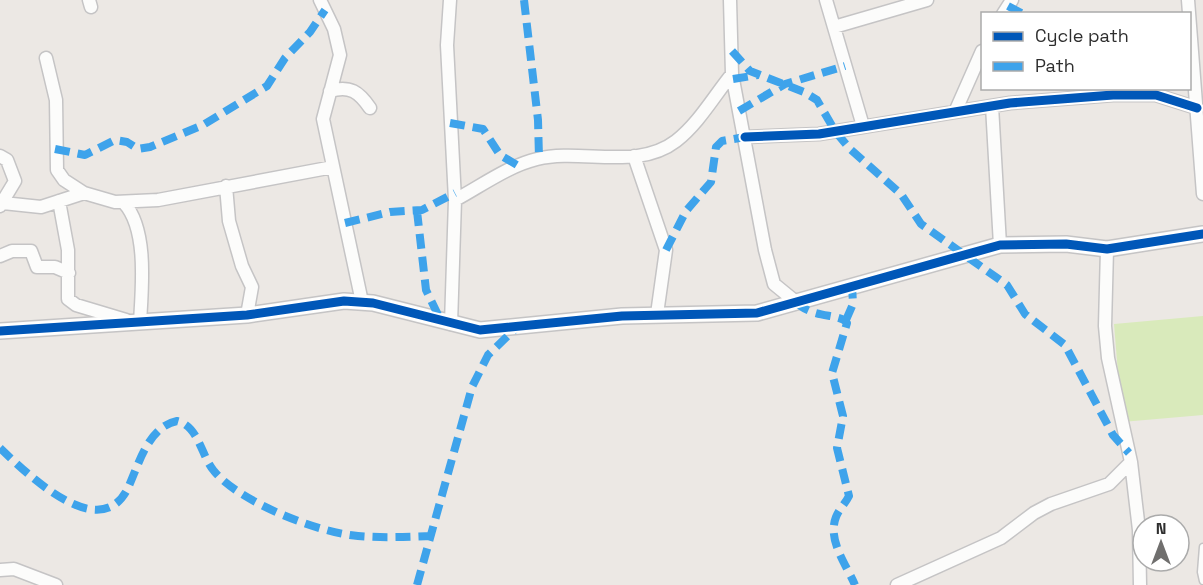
<svg xmlns="http://www.w3.org/2000/svg" width="1203" height="585" font-family="'Space Grotesk',sans-serif">
	<rect width="100%" height="100%" fill="#ece8e4"/>
	<!-- pitch -->
	<path fill="#d9eabb" d="M1203,316V415L1122,422L1114,324Z"/>
	<g fill="none" stroke-linecap="round" stroke-linejoin="round">
		<!-- service casing -->
		<g stroke="#c5c4c5" stroke-width="9">
			<path id="service" d="M1203,547L1201,572L1203,581"/>
		</g>
		<!-- minor casing -->
		<g stroke="#c5c4c5" stroke-width="15">
			<path id="minor" d="M89,0L91,7
				M320,0L334,29L340,55L323,119L362,302
				M450,0L447,45L455,200L451,324
				M730,0L732,74L765,250L774,284L796,302
				M826,0L863,126
				M1188,0L1203,194
				M1003,14L1012,0
				M834,27L927,0
				M46,58L56,100L57,170L64,180L84,193
				M330,91C350,85 359,92 370,108
				M992,106L1000,245
				M955,112L982,51
				M745,137L819,134L1010,103L1113,95H1156L1197,108
				M0,156L7,160L15,181L0,206
				M634,156L666,250L657,314
				M226,186L229,221L242,266L252,287L247,315
				M455,200C481,186 508,166 537,159C581,148 637,171 676,141C699,123 714,96 732,74
				M59,201L68,250V299L76,305L126,320
				M3,203L41,207L84,193L115,202L158,200L333,167
				M124,203C148,229 142,288 140,322
				M1107,249L1105,326L1108,358L1131,462L1139,530L1140,585
				M0,256L12,251H31L37,267H55L69,273
				M0,570L14,569L56,585
				M897,585L1001,538L1034,513L1051,504L1109,484L1131,462"/>
		</g>
		<!-- tertiary casing -->
		<g stroke="#c5c4c5" stroke-width="18">
			<path id="tertiary" d="M0,331L247,315L344,301L373,303L480,330L622,316L757,313L1000,245L1066,244L1107,249L1203,234"/>
		</g>
		<!-- service -->
		<use href="#service" stroke="#fcfcfb" stroke-width="6"/>
		<!-- minor -->
		<use href="#minor" stroke="#fcfcfb" stroke-width="12"/>
		<!-- tertiary -->
		<use href="#tertiary" stroke="#fcfcfb" stroke-width="15"/>
		<!-- quiet -->
		<path stroke="#3ea3eb" stroke-width="8" stroke-dasharray="15 8" stroke-linecap="butt" d="M524,0L538,120L539,158
			M1008,6L1023,14
			M1190,30H1191
			M732,51L750,71L804,92L817,100L835,131L850,149L901,194L921,224L1007,285L1025,314L1065,345L1113,435L1129,453
			M733,79L758,75
			M739,111L785,84L845,66
			M450,123L483,129L500,155L517,165
			M55,149L85,155L115,140L127,142L138,149L150,147L203,125L267,86L285,58L310,32L325,10
			M417,211L426,290L440,319
			M345,223L390,212L422,210L455,193
			M666,250L686,211L711,182L716,147L722,141L745,137
			M796,302C812,319 841,313 847,323L832,373L843,416L837,448L849,496C845,504 839,509 836,517C827,540 846,564 855,585
			M846,320L853,304L852,285
			M0,448C25,472 100,546 128,488C139,464 148,427 177,421C199,426 201,456 214,471C239,502 319,533 358,536C382,538 407,537 432,536
			M417,585L472,387L488,355L515,329"/>
		<!-- cycleway casing -->
		<g stroke="#fff" stroke-width="13">
			<path id="cycleway" d="M745,137L819,134L1010,103L1113,95H1156L1197,108
				M0,331L247,315L344,301L373,303L480,330L622,316L757,313L1000,245L1066,244L1107,249L1203,234"/>
		</g>
		<!-- cycleway -->
		<use href="#cycleway" stroke="#0057b8" stroke-width="9"/>
	</g>
	<!-- legend -->
	<rect x="981" y="12" width="210" height="78" fill="#ffffff" stroke="#ababab" stroke-width="1.5"/>
	<rect x="993" y="32" width="30" height="9" fill="#0057b8" stroke="#ababab" stroke-width="1.5"/>
	<text x="1035" y="42" font-size="18" fill="#2e2e2e">Cycle path</text>
	<rect x="993" y="62" width="30" height="9" fill="#3ea3eb" stroke="#ababab" stroke-width="1.5"/>
	<text x="1035" y="72" font-size="18" fill="#2e2e2e">Path</text>
	<!-- north arrow -->
	<g transform="translate(1161 543)"><circle r="28" fill="#ffffff" stroke="#ababab" stroke-width="1.5"/>
	<path d="M0-4.5L10 22L0 15L-10 22Z" fill="#706f6e"/>
	<text y="-9" font-size="16" font-weight="bold" text-anchor="middle" fill="#2e2e2e">N</text>
	</g>
</svg>
